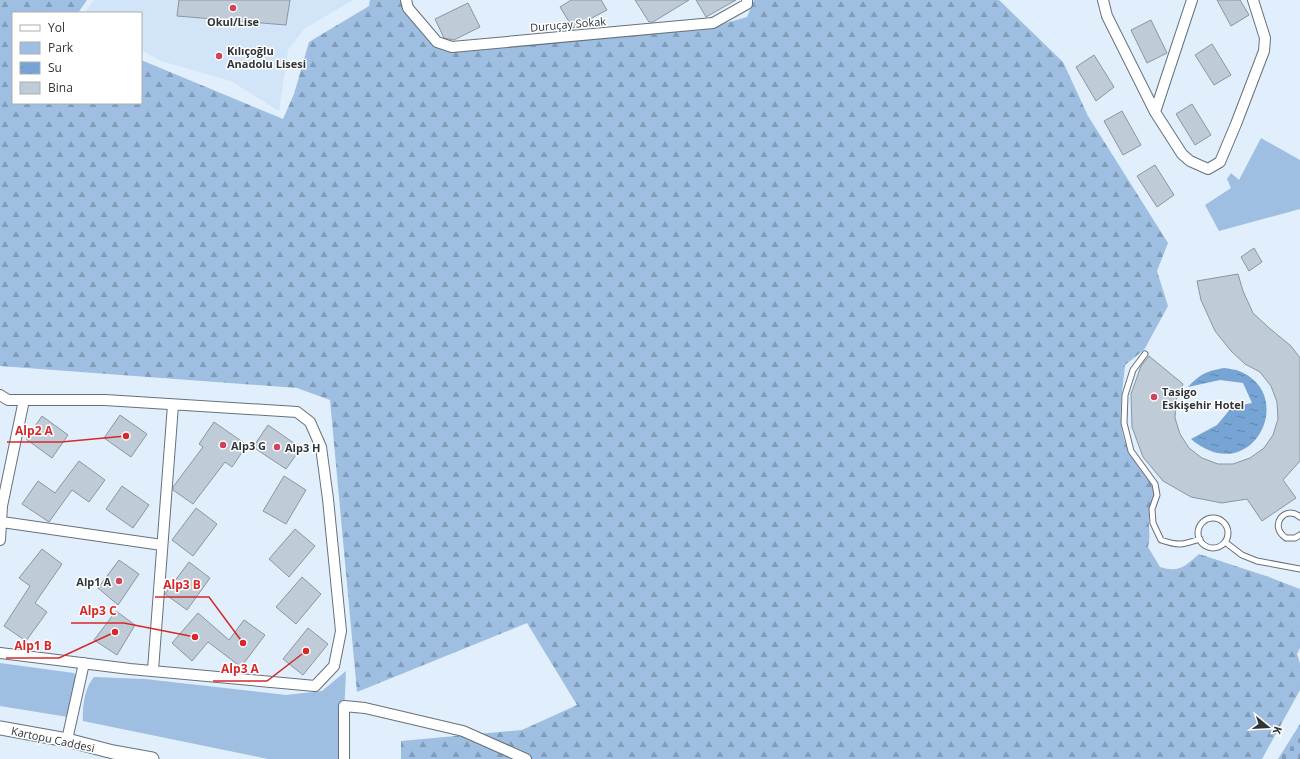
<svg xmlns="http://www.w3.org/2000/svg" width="1300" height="759" font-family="'Open Sans',sans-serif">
	<defs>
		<pattern id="forest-firs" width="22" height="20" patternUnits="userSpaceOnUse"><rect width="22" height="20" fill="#9ebfe2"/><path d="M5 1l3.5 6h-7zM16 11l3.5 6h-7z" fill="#819cb8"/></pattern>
		<pattern id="cemetery-stones" width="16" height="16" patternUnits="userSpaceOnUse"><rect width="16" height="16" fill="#9ebfe2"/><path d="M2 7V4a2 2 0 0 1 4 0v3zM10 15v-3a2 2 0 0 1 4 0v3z" fill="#819cb8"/></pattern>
		<pattern id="water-ripples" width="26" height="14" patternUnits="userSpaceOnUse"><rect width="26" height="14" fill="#76a4d4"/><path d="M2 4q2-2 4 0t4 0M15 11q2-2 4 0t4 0" fill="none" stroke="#6186ad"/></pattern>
	</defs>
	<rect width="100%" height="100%" fill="#e1eefb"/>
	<!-- built -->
	<path fill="#d2e4f7" d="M94,0H353L304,29L288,50L279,111L231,81L161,61L141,50V13H84Z"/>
	<!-- forest -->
	<path fill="url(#forest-firs)" d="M0,0H87L78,13H13V103H141V60L283,119L294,94L309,42L369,6L370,0H406L426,30L452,47L701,30L747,17L754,0H999L1063,62L1088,116L1168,243L1157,271L1168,306L1144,350L1125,365C1123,388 1117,417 1124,439C1127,449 1134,459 1140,468C1145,474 1151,482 1153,489C1155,498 1149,508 1149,517C1148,527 1151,536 1148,547L1160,567C1180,573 1185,566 1199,554L1269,577L1300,589V648L1297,654L1300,663V690L1262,759H401V741L522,730L577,705L527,623L357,692L330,400L297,388L0,366Z"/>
	<!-- cemetery -->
	<path fill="url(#cemetery-stones)" d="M1300,724V759H1278Z"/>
	<!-- park -->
	<path fill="#9ebfe2" d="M1261,138L1300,160V209L1219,231L1205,205L1231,188L1227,179L1231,173L1239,180Z
		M0,663L74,673L77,677L68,717L0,706Z
		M346,671L342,759H268L83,721C82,707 85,687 94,677L145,679L286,695L322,691Z"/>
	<!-- water -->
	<path fill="url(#water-ripples)" d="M1224,368C1229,369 1234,369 1239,371C1299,395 1251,490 1191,439L1217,425L1232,407L1252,403L1243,383L1220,380L1188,387C1200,374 1207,371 1224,368Z"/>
	<!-- building -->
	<path fill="#bfccd8" stroke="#8a96a2" d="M179,0H290L286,25L177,16Z
		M571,0H601L607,10L573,28L560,7Z
		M635,0H689L653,22H649Z
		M696,0H736L706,17Z
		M1217,0H1240L1249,15L1231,26Z
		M468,3L480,27L454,40L444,38L435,19Z
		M1151,20L1167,53L1147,63L1131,30Z
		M1212,44L1231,75L1214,85L1195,55Z
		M1094,55L1114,87L1096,101L1076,67Z
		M1192,104L1211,135L1195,145L1176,114Z
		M1122,111L1141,145L1123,155L1104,121Z
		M1155,165L1174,195L1157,207L1137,176Z
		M1254,248L1262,262L1249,271L1241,257Z
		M1238,274L1243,291L1253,313L1268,327L1291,346L1300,358V461L1283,480L1296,498L1262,521L1247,499L1222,503L1191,497L1163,481L1143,457L1132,427L1131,394L1141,366L1149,356L1183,384L1176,400L1175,418L1180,434L1189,448L1202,458L1218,464H1233L1250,458L1264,448L1273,435L1278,419L1277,402L1271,386L1260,372L1245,364L1231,351L1215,331L1201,300L1197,281Z
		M120,415L147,434L131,457L104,438Z
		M42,416L68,435L52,458L26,439Z
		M214,422L247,445L232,467L225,462L193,504L173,490V487L203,447L199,444Z
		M268,425L301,448L286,469L253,447Z
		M79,461L105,480L89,502L72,490L49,522L22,504L38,481L55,493Z
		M284,476L306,490L286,524L263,511Z
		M122,486L149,505L133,528L106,509Z
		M196,508L217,524L193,556L172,540Z
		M295,529L315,546L289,577L269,559Z
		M42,549L62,564L35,603L47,612L26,641L4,626L30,586L19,578Z
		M119,560L139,574L118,605L98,588Z
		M189,562L210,578L187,610L165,594Z
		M302,577L321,594L296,624L276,607Z
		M116,611L135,625L117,655L94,640Z
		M198,613L229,640L244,620L265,635L241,667L208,642L192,661L172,643Z
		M308,628L328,644L303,675L283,659Z"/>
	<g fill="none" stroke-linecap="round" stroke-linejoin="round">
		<!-- lane casing -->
		<g stroke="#66717c" stroke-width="7">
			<path id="lane" d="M1145,354L1133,370L1125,395L1124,423L1131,451L1155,484L1157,495L1152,509L1153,523L1161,540C1179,546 1182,545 1200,539
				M1300,517C1285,504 1268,526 1286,538H1295L1300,535
				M1198 533a15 15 0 1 1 30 0a15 15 0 1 1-30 0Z
				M1225,542L1242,555L1257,561L1300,569"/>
		</g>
		<!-- street casing -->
		<g stroke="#66717c" stroke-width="12">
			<path id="street" d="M406,0L408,8L437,42L452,47L713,23L747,4V0
				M1103,0L1107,16L1155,112L1182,154L1190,161L1208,169L1220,162L1236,124L1264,51L1265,38L1253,0
				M1155,112L1192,0
				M0,395L8,400H105L297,412L310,422L321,447L328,499L341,631L334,666L315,686L130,669L0,653
				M2,522L162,545
				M0,540L2,506L24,400
				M153,670L173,405
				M67,740L84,663
				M344,759V706L365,708L463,731L526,759"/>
		</g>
		<!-- secondary casing -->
		<g stroke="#66717c" stroke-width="15">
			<path id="secondary" d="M0,728L67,740L113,752L152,759"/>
		</g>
		<!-- lane -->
		<use href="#lane" stroke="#fff" stroke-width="5"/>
		<!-- street -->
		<use href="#street" stroke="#fff" stroke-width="10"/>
		<!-- secondary -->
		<use href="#secondary" stroke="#fff" stroke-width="13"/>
	</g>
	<!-- markers -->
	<g fill="#d2425b" stroke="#fff" stroke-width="1.5">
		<circle cx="233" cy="8" r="4"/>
		<circle cx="219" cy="56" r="4"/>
		<circle cx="1154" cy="397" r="4"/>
		<circle cx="223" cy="445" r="4"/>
		<circle cx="277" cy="447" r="4"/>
		<circle cx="119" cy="581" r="4"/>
	</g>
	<g text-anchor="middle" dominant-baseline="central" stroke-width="3" stroke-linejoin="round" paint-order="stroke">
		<!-- poi labels -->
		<g font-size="11" font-weight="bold" fill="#2f3439" stroke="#fff" text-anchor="start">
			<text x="233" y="21" text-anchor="middle">Okul/Lise</text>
			<text x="227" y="50">Kılıçoğlu<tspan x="227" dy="13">Anadolu Lisesi</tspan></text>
			<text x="1162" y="391">Tasigo<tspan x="1162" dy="13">Eskişehir Hotel</tspan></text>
			<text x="231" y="445">Alp3 G</text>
			<text x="285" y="447">Alp3 H</text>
			<text x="111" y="581" text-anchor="end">Alp1 A</text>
		</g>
		<!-- street labels -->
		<g font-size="11" fill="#2f3439" stroke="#fff">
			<text transform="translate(568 24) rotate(-5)">Duruçay Sokak</text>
			<text transform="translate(53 739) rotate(12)">Kartopu Caddesi</text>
		</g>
	</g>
	<!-- callouts -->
	<path fill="none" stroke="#d62828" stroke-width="1.5" d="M126 436L61 442H7M243 643L209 597H155M195 637L124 623H71M115 632L59 658H6M306 651L267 681H213"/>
	<g fill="#d62828" stroke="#fff" stroke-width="1.5">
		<circle cx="126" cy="436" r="4"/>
		<circle cx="243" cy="643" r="4"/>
		<circle cx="195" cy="637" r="4"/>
		<circle cx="115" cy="632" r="4"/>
		<circle cx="306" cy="651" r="4"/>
	</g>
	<g font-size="12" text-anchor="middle" font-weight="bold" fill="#d62828" stroke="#fff" stroke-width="3" stroke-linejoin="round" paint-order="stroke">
		<text x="34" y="435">Alp2 A</text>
		<text x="182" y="589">Alp3 B</text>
		<text x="98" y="615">Alp3 C</text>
		<text x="33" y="650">Alp1 B</text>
		<text x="240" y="673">Alp3 A</text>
	</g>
	<!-- legend -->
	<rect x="12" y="12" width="130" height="92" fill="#ffffff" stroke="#acaeb0"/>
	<rect x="20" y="25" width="20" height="6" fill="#ffffff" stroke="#acaeb0"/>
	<text x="48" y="32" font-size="12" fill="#2f3439">Yol</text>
	<rect x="20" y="42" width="20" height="12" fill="#9ebfe2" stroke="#acaeb0"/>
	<text x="48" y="52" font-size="12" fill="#2f3439">Park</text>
	<rect x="20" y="62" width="20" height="12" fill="url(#water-ripples)" stroke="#acaeb0"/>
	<text x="48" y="72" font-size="12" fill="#2f3439">Su</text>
	<rect x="20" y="82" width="20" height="12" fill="#bfccd8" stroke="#acaeb0"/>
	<text x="48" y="92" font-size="12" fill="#2f3439">Bina</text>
	<!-- north arrow -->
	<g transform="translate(1268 727) rotate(108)" stroke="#ffffff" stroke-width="3" paint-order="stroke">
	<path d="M0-3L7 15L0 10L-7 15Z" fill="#2f3439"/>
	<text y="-6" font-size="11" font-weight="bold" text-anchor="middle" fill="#2f3439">K</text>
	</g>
</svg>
